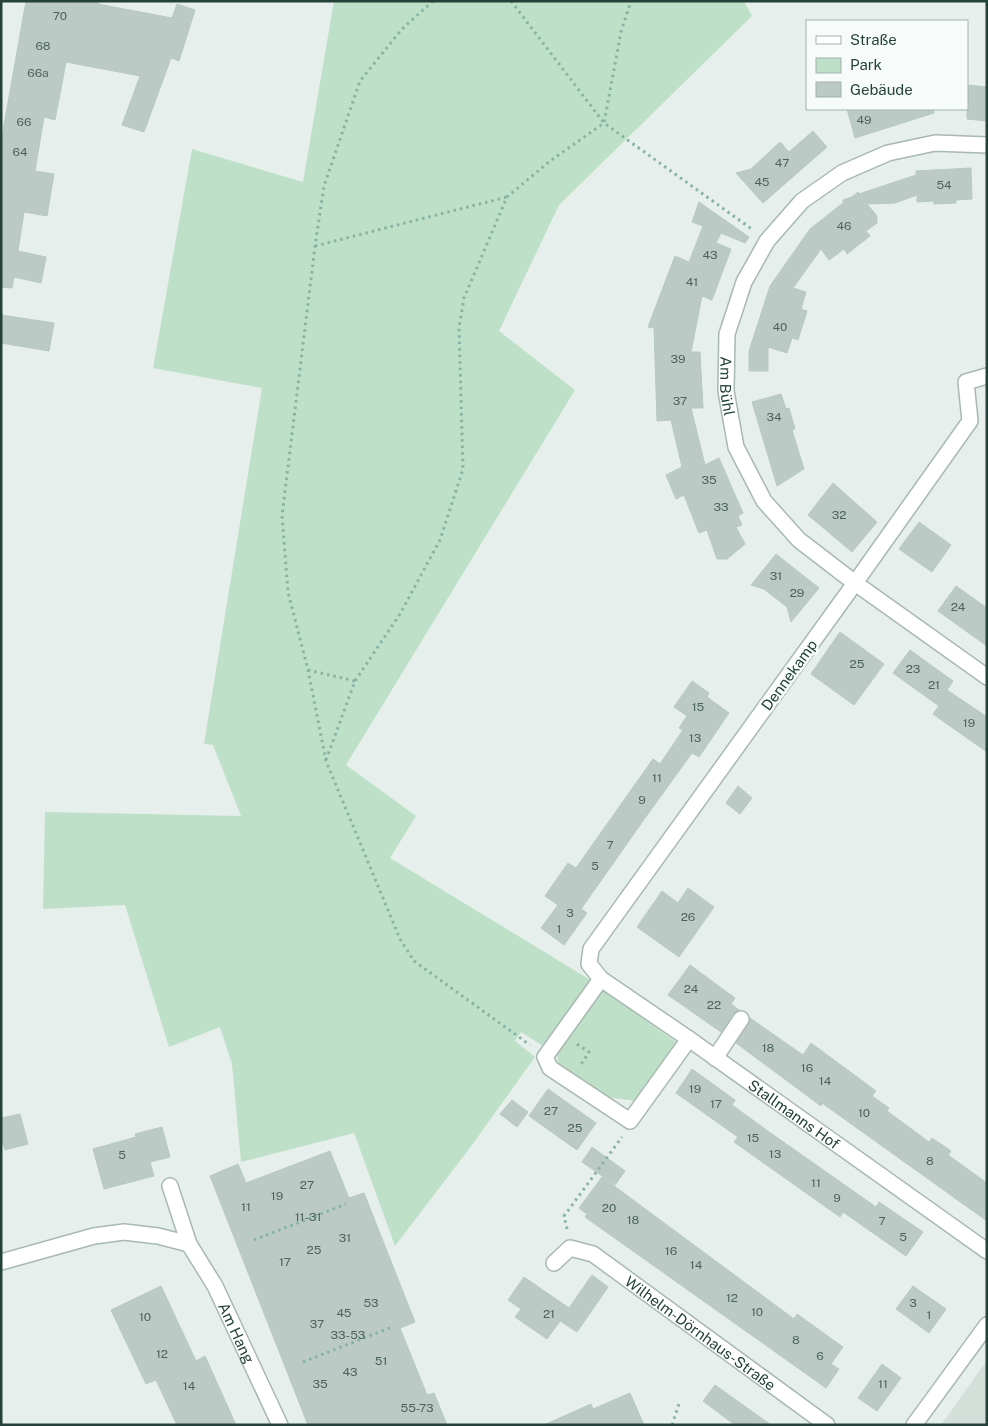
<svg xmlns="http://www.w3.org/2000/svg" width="988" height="1426" font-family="'Public Sans',sans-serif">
	<rect width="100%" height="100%" fill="#e6efeb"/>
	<!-- built -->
	<path fill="#d4dfda" d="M987,1360V1425H941Z"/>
	<!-- green -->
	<path fill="#bfe0c8" d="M334,1H744L752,16L559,205L499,331L575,390L346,765L416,816L390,858L592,981L677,1043L637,1101L603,1097L558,1065L557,1055L521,1032L515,1041L535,1057L472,1145L395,1246L354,1133L241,1162L232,1064L220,1027L169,1047L125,905L43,909L45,812L241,816L213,745L204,744L262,388L153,368L192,149L303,182Z"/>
	<!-- building -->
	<path fill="#bbcac4" stroke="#b8c9c2" d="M26,1H99L98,4L172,18L177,4L195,10L179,61L171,58L144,132L122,125L140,76L66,62L55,120L44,117L35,171L54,174L47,216L24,212L18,251L46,257L41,283L14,277L12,288L1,287V142Z
		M967,85L987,87V121L967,119Z
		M847,109H933L934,113L855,138Z
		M813,131L827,147L763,203L736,173L751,169L780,142L789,152Z
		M971,168L972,199L956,200V203L934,204V201L917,202V195L895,203L867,204L877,216V223L866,231L870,236L847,254L844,249L829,260L821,249L793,288L806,292L801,309L807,311L798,340L792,338L787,353L768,347V371H749V351L770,286L810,229L843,203V200L852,197L858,192L859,194L916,175V171Z
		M699,202L749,237L745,243L721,233L716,243L731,249L712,300L702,296L691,352H700L703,408H691L705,465L719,458L743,513L738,516L742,525L736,527L745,544L727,559H717L707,530L699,533L684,495L676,499L666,475L682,467L671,420L657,421L654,328L648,327L675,256L689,262L703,226L692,222Z
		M1,315L54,323L49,351L1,343Z
		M781,394L786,409L789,408L795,429L792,430L804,469L777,486L752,402Z
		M833,483L877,522L852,552L808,515Z
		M919,522L951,545L932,572L899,549Z
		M776,554L819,588L791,622L787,607L764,589L751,585Z
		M956,586L987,608V646L938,611Z
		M840,632L884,664L854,705L811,674Z
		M910,650L953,681L947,690L987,717V752L933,714L939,706L893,673Z
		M692,681L709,693L707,697L729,713L699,757L692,753L645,818L581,909L587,913L564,945L541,928L558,905L545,896L568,863L576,868L653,759L660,764L683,730L679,728L687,716L674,707Z
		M738,786L752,798L740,814L726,803Z
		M688,888L714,907L679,957L637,927L662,891L678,903Z
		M690,965L735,998L731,1004L739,1010L733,1014L721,1032L668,995Z
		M750,1018L803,1055L811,1043L876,1091L872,1096L889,1108L887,1111L929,1142L932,1138L951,1151L948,1155L987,1183V1221L822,1103L821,1106L736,1043L749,1024Z
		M692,1069L735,1100L732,1105L772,1134L876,1207L879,1202L923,1232L906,1256L843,1212L840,1217L734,1142L738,1137L676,1093Z
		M548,1089L596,1123L577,1150L529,1116Z
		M512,1100L528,1112L517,1127L500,1114Z
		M20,1114L28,1144L5,1150L1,1136V1118Z
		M162,1127L170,1157L150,1162L154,1176L104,1189L93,1149L136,1137L135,1134Z
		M592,1147L625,1171L615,1185L582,1162Z
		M330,1151L349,1198L364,1193L415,1322L400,1328L427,1395L434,1393L447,1425H308L210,1176L238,1164L246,1183Z
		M602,1177L794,1319L797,1314L843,1347L831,1364L839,1369L826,1388L585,1217L587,1214L579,1208Z
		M592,1275L608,1287L577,1332L560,1321L547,1339L515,1317L521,1309L508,1300L524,1277L569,1308Z
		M161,1286L196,1361L205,1356L236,1425H177L156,1380L146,1384L111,1310Z
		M913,1286L946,1309L929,1333L896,1309Z
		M882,1364L901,1378L877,1411L858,1398Z
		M715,1385L771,1425H735L703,1401Z
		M630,1393L644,1425H544L591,1404L593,1409Z"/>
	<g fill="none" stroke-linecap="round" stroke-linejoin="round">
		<!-- minor casing -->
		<g stroke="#a8b8b2" stroke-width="18">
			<g id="minor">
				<path id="s1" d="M987,145L935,143L888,153L842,173L802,201L767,241L744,282L727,334L726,391L736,447L764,501L799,540L855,583L987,677"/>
				<path id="s2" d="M987,376L966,382L970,421L855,583L591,949L589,964L601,979L689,1039L987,1251"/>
				<path d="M601,979L545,1057L550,1068L630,1121L689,1039"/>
				<path d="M715,1058L741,1019"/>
				<path id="s3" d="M170,1186L189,1244L215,1286L280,1425"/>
				<path d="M1,1262L94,1236L124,1232L158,1236L189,1244"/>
				<path id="s4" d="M554,1263L570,1248L593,1254L827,1425"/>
				<path d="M914,1425L987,1325"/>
			</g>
		</g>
		<!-- path -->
		<path stroke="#86b3a4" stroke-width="3" stroke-dasharray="2.5 4" stroke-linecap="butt" d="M433,1L402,29L360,81L324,186L315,246L282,516L288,592L308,670L326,761L400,939L414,961L530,1045
			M511,1L604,123L753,230
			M315,246L507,197
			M308,670L355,681
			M326,760L355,681L400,614L440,540L463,469L459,328L464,298L507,197L550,161L604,123L621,32L631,1
			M577,1044L589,1052L580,1066
			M567,1229L564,1216L622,1137
			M254,1240L346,1204
			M303,1362L392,1327
			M672,1425L680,1401"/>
		<!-- minor -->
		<use href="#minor" stroke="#fff" stroke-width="15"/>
	</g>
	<g text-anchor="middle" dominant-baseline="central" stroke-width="5" stroke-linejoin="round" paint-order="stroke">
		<!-- number labels -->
		<g font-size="12" fill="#4a645c">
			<text x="60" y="16">70</text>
			<text x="43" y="46">68</text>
			<text x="38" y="73">66a</text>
			<text x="864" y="120">49</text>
			<text x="24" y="122">66</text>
			<text x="20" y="152">64</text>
			<text x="782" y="163">47</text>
			<text x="762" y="182">45</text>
			<text x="944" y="185">54</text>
			<text x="844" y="226">46</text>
			<text x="710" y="255">43</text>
			<text x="692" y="282">41</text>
			<text x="780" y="327">40</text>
			<text x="678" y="359">39</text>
			<text x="680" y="401">37</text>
			<text x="774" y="417">34</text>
			<text x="709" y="480">35</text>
			<text x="721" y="507">33</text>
			<text x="839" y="515">32</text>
			<text x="776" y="576">31</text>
			<text x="797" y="593">29</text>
			<text x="958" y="607">24</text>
			<text x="857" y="664">25</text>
			<text x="913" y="669">23</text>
			<text x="934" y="685">21</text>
			<text x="698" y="707">15</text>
			<text x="969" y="723">19</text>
			<text x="695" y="738">13</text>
			<text x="657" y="778">11</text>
			<text x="642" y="800">9</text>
			<text x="610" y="845">7</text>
			<text x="595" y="866">5</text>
			<text x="570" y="913">3</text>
			<text x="688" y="917">26</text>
			<text x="559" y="929">1</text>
			<text x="691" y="989">24</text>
			<text x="714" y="1005">22</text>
			<text x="768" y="1048">18</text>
			<text x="807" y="1068">16</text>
			<text x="825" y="1081">14</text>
			<text x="695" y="1089">19</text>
			<text x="716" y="1104">17</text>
			<text x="551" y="1111">27</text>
			<text x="864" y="1113">10</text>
			<text x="575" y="1128">25</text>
			<text x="753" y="1138">15</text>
			<text x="775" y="1154">13</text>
			<text x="122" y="1155">5</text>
			<text x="930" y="1161">8</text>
			<text x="816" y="1183">11</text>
			<text x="307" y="1185">27</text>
			<text x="277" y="1196">19</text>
			<text x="837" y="1198">9</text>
			<text x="246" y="1207">11</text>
			<text x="609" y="1208">20</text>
			<text x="308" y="1217">11-31</text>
			<text x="633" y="1220">18</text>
			<text x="882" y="1221">7</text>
			<text x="903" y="1237">5</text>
			<text x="345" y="1238">31</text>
			<text x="314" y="1250">25</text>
			<text x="671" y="1251">16</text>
			<text x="285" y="1262">17</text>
			<text x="696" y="1265">14</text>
			<text x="732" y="1298">12</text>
			<text x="371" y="1303">53</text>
			<text x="913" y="1303">3</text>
			<text x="757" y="1312">10</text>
			<text x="344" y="1313">45</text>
			<text x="549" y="1314">21</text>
			<text x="929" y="1315">1</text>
			<text x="145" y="1317">10</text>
			<text x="317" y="1324">37</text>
			<text x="348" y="1335">33-53</text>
			<text x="796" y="1340">8</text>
			<text x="162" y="1354">12</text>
			<text x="820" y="1356">6</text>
			<text x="381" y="1361">51</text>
			<text x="350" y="1372">43</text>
			<text x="320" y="1384">35</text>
			<text x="883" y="1384">11</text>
			<text x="189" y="1386">14</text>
			<text x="417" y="1408">55-73</text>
		</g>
		<!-- street labels -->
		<g font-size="15" fill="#24423a" stroke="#f7fbf9">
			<text stroke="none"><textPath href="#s1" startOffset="406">Am Bühl</textPath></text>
			<text transform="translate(789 675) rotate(-54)">Dennekamp</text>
			<text stroke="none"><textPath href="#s2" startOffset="981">Stallmanns Hof</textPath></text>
			<text stroke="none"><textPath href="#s4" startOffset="179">Wilhelm-Dörnhaus-Straße</textPath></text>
			<text stroke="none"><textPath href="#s3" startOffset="162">Am Hang</textPath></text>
		</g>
	</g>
	<!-- border -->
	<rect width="988" height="1426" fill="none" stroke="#24423a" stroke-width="5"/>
	<!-- legend -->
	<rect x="806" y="20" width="162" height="90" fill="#f7fbf9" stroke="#a3b1ad"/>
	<rect x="816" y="36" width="25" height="8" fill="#ffffff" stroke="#a3b1ad"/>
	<text x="850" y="45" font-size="15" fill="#24423a">Straße</text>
	<rect x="816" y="58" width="25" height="15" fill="#bfe0c8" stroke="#a3b1ad"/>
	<text x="850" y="70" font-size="15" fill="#24423a">Park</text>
	<rect x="816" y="82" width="25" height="15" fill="#bbcac4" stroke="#a3b1ad"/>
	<text x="850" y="95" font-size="15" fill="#24423a">Gebäude</text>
</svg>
